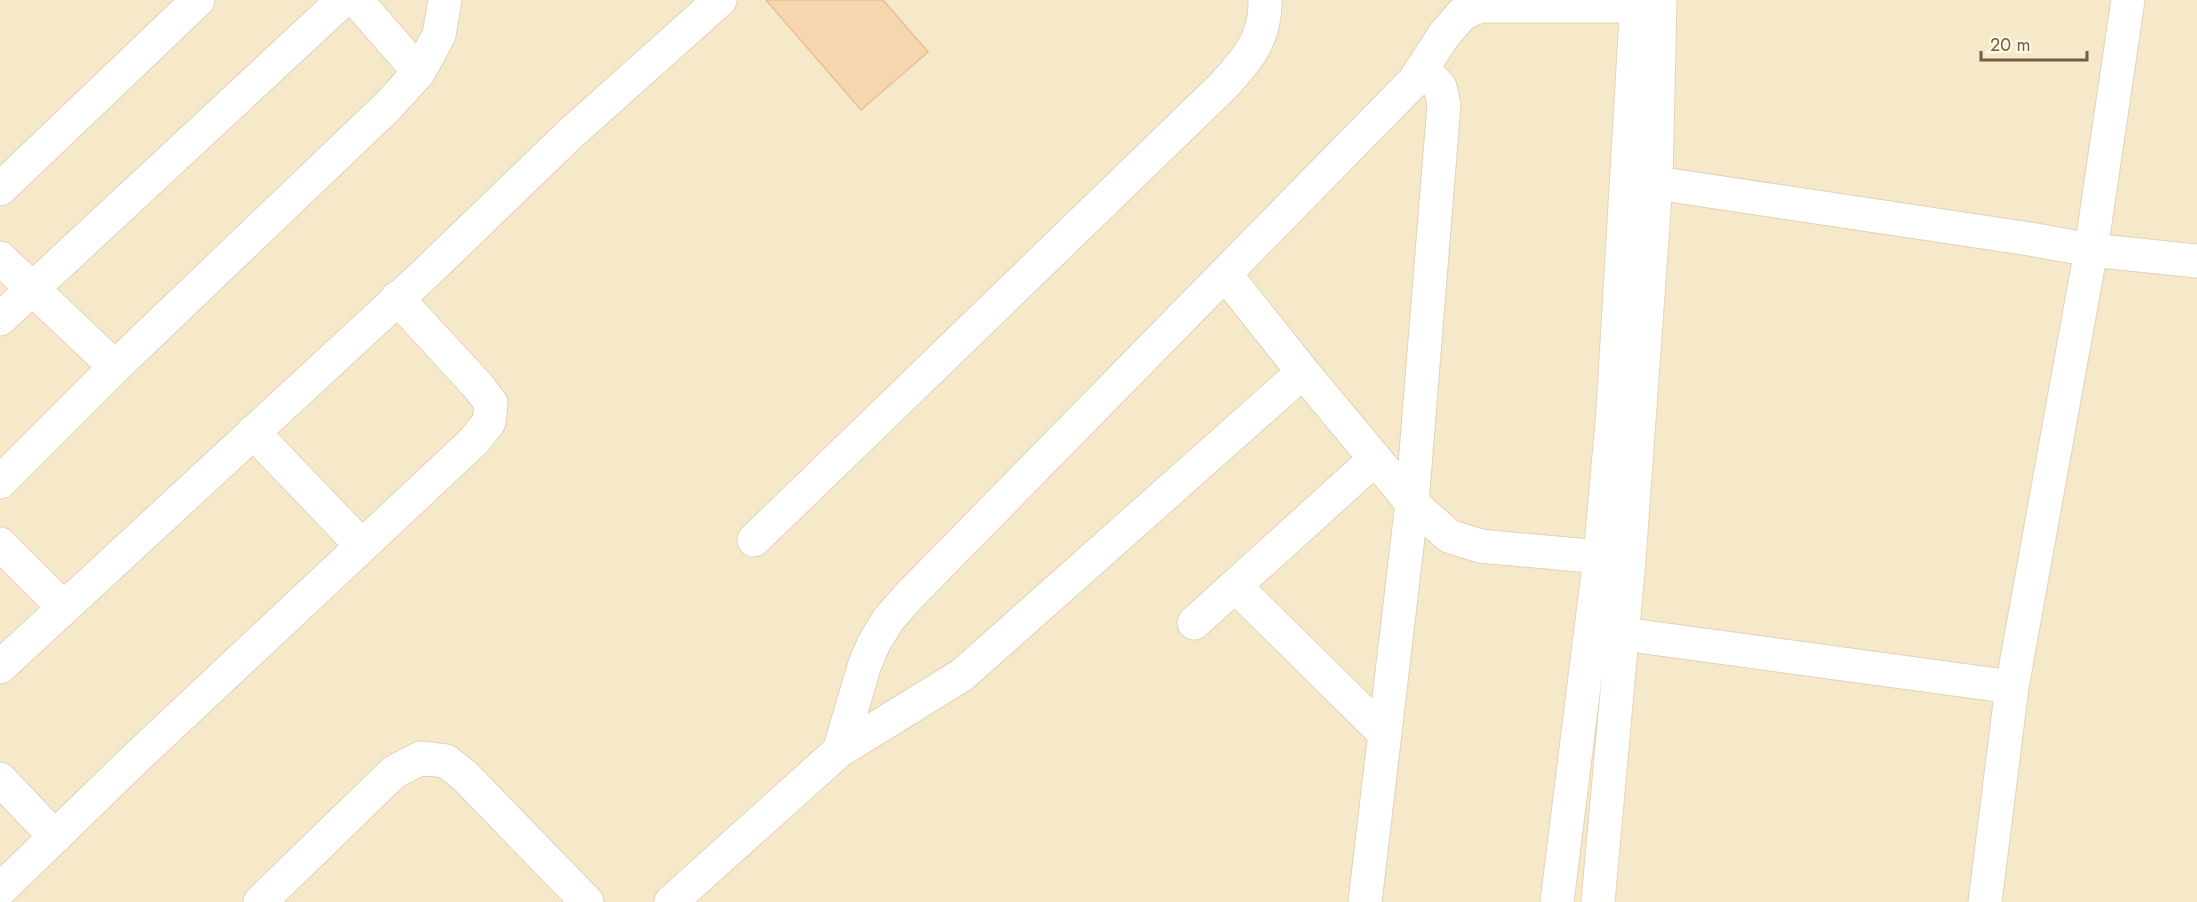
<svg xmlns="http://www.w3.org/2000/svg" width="2197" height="902" font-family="Jost,sans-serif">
	<rect width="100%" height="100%" fill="#fef6dc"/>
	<!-- residential -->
	<path fill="#f6e9ca" d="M0,0H2197V902H0Z"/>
	<!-- building -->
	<path fill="#f6d6b1" stroke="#eabf90" stroke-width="1.5" d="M766,0H883L928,52L861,110Z"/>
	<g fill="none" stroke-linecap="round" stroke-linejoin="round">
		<!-- street casing -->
		<g stroke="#e2d2b8" stroke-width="35">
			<path id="street" d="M356,0L419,72
				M1414,81L1444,35L1462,14L1480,6H1636
				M1656,183L2030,239L2091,250L2197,261
				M0,189L198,0
				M0,258L115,367
				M1225,274L1303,372L1412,503L1449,536L1480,546L1600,557
				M0,319L343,0
				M253,432L362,546
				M0,482L115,367L388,106L419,72L439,35L445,0
				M754,540L1222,87C1247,60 1266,39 1265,0
				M0,544L63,607
				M1235,586L1385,734
				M1194,623L1375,459
				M1623,634L2012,687
				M0,667L427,272L569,135L720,0
				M839,751L962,675L1303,372
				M0,779L55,837
				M0,890L137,757L474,441L489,422L491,403L478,386L397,298
				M260,902L394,772L421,758L446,761L465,776L587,902
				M671,902L839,751L865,664L874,643L888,620L908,597L1414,81L1430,76L1440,87L1444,104L1412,503L1365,902
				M1985,902L2012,687L2091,250L2128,0"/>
		</g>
		<!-- secondary casing -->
		<g stroke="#e8d4b5" stroke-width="35">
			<path id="secondary" d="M1557,902L1600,557L1613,411L1637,0
				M1598,902L1629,560L1656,183L1660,0"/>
		</g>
		<!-- street -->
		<use href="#street" stroke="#fff" stroke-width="33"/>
		<!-- secondary -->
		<use href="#secondary" stroke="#fff" stroke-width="33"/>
	</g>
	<!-- scale -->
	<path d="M1981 51v9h106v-9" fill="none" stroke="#755c43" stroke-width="3"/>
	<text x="1990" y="51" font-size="18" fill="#755c43" stroke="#fff8e4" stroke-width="4.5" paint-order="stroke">20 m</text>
</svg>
